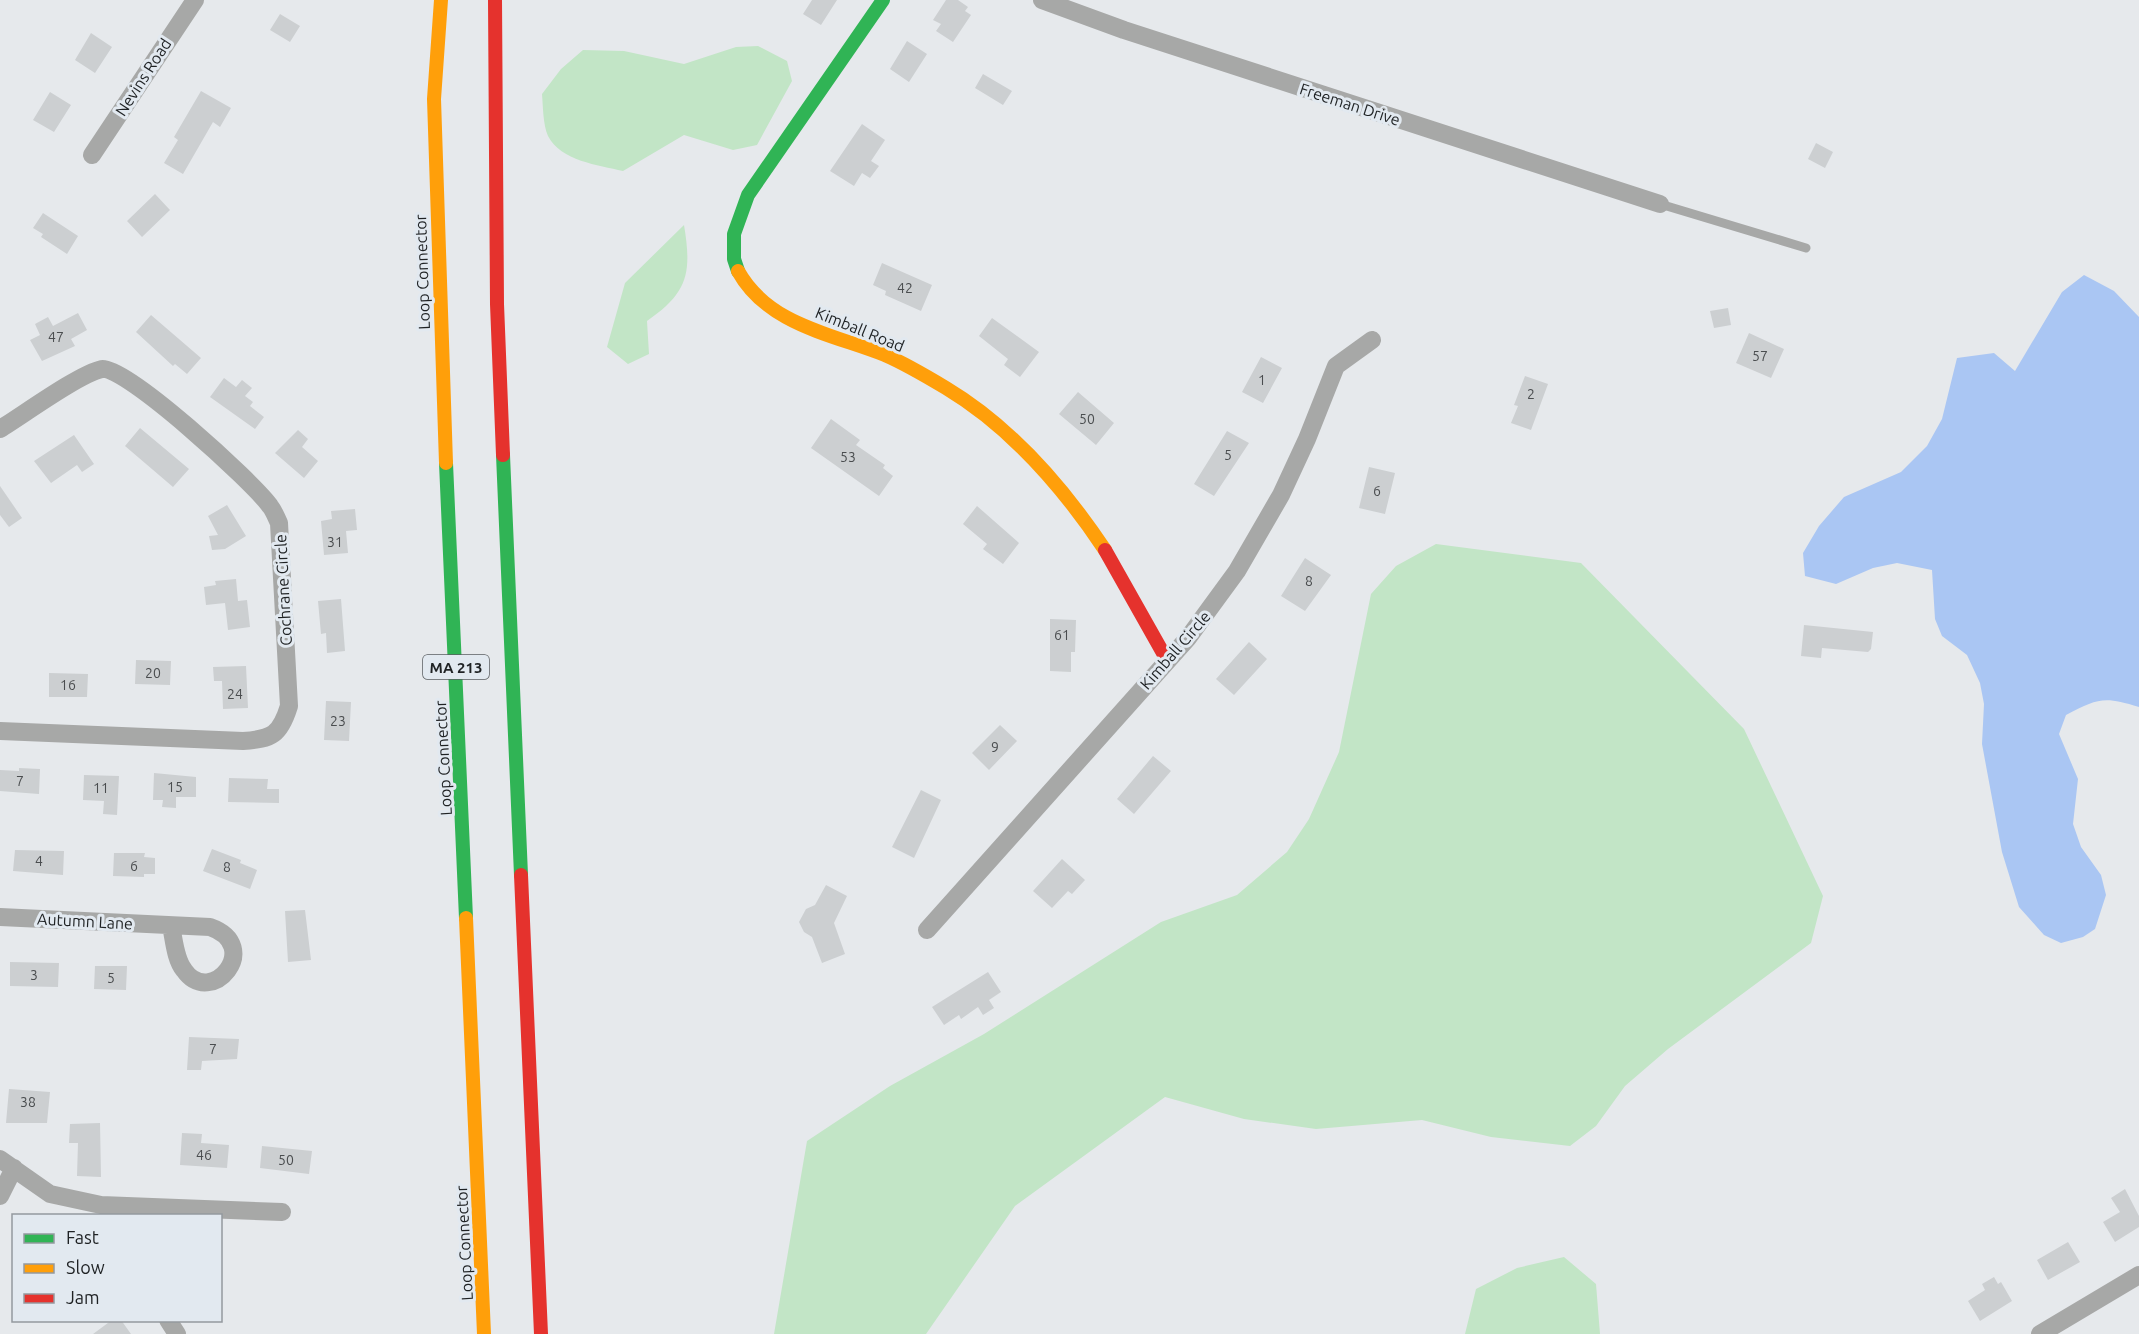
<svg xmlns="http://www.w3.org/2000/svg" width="2139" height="1334" font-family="Ubuntu,sans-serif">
	<rect width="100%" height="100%" fill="#e6e9ec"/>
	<!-- green -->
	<path fill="#c2e5c6" d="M758,46L787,61L792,81L757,145L733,150L684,135L623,171C598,165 561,161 548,136C543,125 543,106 542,94L561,69L583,50L624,51L684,64L736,47Z
		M684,225C692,273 688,293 647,321L649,354L628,364L607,347L625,283Z
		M1436,544L1581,563L1744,729L1823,896L1811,943L1668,1049L1625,1086L1596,1126L1570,1146L1491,1137L1422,1120L1316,1129L1244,1119L1165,1097L1015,1206L926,1334H774L807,1141L890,1086L984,1034L1161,922L1237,895L1287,852L1309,819L1339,752L1371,594L1396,566Z
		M1564,1257L1596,1284L1600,1334H1465L1476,1289L1517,1268Z"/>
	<!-- water -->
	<path fill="#aac6f3" d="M2084,275L2114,291L2139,317V707C2104,696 2098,698 2066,715L2059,734L2078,779L2073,824L2081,847L2101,875L2106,895L2095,929L2083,937L2061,943L2044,935L2019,907L2002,852L1982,744L1984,704L1980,683L1967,655L1942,636L1935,619L1932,570L1897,563L1873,568L1836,584L1805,576L1803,553L1819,526L1844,497L1901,472L1927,446L1942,419L1957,358L1994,353L2015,371L2062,292Z"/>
	<!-- building -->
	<path fill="#cccfd1" d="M812,0H837L821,25L803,14Z
		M946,0H958L968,7L965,11L971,15L953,42L936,31L941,24L933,20Z
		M280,14L300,26L290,42L270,30Z
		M91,33L112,47L95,73L75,60Z
		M907,41L927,54L909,82L890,69Z
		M983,74L1012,91L1003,105L975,88Z
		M201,91L231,108L220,127L213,122L183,174L164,163L178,140L174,137Z
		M50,92L71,105L54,132L33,120Z
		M862,124L885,140L871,161L879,166L870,178L862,173L854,186L830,171Z
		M1816,143L1833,152L1825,168L1808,159Z
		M155,194L170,210L142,237L127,221Z
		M43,213L78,236L67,254L41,237L43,234L33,228Z
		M882,263L932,285L921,311L885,295L886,291L873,285Z
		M1728,308L1731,325L1714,328L1710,311Z
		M78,313L87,330L71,339L75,346L42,361L30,340L40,335L35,324L48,317L53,326Z
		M151,315L201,358L187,374L175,364L173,366L136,332Z
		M992,318L1039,352L1020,377L1004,365L1008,359L979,336Z
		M1749,333L1784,349L1771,378L1736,363Z
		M1261,357L1282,368L1263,403L1242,392Z
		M1525,376L1548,384L1531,430L1511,423L1518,406L1514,405Z
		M224,378L236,387L242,380L252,388L245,396L253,402L250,406L264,417L255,429L210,397Z
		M1078,392L1114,423L1096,445L1059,414Z
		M831,419L860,440L856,445L885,465L883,468L893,476L879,496L811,448Z
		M140,428L189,469L173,487L125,446Z
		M298,430L308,439L302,447L318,461L304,478L275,453Z
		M1227,431L1249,443L1214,496L1194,484Z
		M74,435L94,464L82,472L77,465L51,483L34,461Z
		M1369,467L1395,473L1385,514L1359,508Z
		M0,486L22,518L9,527L0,515Z
		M227,505L246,536L225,549L212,550L209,536L218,535L208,516Z
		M977,506L1019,543L1003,564L983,549L987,544L963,524Z
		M355,509L357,530L346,531L348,553L324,555L321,521L332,519L331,511Z
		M1305,558L1331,575L1305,611L1281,596Z
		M236,579L238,601L247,600L250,627L228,630L225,603L206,605L204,587L216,585L215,581Z
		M341,599L345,651L327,653L326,633L321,634L318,601Z
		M1050,619L1076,620L1075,652H1071V672L1050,671Z
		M1804,625L1873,632L1871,649L1868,652L1822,648L1821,658L1801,656Z
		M1249,642L1267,659L1234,695L1216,679Z
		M136,660L171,661L170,685L135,684Z
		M246,666L248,708L223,709L222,681H214L213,667Z
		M49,673L88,674L87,697H49Z
		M326,701L351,702L349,741L324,740Z
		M1000,725L1017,741L989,770L972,753Z
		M1153,756L1171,771L1134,814L1117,799Z
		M19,768L40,769L39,794L0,791V770L19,771Z
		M154,773L196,777V797H176V808L162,807L163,800H153Z
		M84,775L119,776L117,815L103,814L104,801L83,800Z
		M229,778L268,779L267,789H279V803L228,802Z
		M921,790L941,800L914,858L892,847Z
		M212,849L241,860L240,863L257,870L250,889L203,871Z
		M15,850L64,851L63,875L13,871Z
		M114,853H145L144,857L155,858V874H144V877L113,876Z
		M1062,859L1085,880L1072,894L1068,891L1052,908L1033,891Z
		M826,885L847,896L834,923L845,954L822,963L812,937L804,932L799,922L806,909L815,905Z
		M305,910L311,960L288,962L285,911Z
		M10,962L59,963L58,987L10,986Z
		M95,966H127L126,990L94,989Z
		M988,972L1001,992L989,1000L994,1008L983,1015L978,1007L961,1019L959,1015L944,1025L932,1007Z
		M189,1037L239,1039L237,1059L202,1061L201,1070H187Z
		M9,1089L50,1092L47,1123H6Z
		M100,1123L101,1177L77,1176L78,1143H69L70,1124Z
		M182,1133L202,1134L201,1143L229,1145L227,1168L180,1165Z
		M262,1146L312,1151L309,1174L260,1168Z
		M2125,1189L2139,1216V1227L2115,1242L2103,1222L2120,1212L2111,1198Z
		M2068,1242L2080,1262L2048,1280L2037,1260Z
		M1994,1277L1998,1284L2001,1282L2012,1301L1980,1321L1968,1301L1985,1290L1982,1284Z
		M112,1320H121L131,1334H93Z"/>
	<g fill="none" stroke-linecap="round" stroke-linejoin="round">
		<!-- lane -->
		<path stroke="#a7a8a7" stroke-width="9" d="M1660,204L1806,248"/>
		<!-- street -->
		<path stroke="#a7a8a7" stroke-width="18" d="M1042,0L1124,30L1660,204
			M92,155L195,0
			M0,429C23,415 79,374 102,369C125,365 254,483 270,506C274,511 276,517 279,523L289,706C280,735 272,739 243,741L0,731
			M0,917L210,927C264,946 211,1009 184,970C175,959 174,939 171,926
			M927,930L1188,638L1237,571L1281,495L1307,439L1336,366L1372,340
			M0,1159L50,1194L101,1205L282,1212
			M0,1196L14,1168
			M168,1320L177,1334
			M2040,1334L2139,1275"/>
		<!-- fast -->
		<path stroke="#30b455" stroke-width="14" d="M738,271L734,259V234L748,195L883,0
			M503,455L521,875
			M446,463L466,918"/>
		<!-- slow -->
		<path stroke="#ff9f0a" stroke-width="14" d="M441,0L434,99L446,463
			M738,271C768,325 832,334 885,355C906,364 926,376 946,388C1011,427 1063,487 1105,550
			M466,918L484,1334"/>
		<!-- jam -->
		<path stroke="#e5322d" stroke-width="14" d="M495,0L497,304L503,455
			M1105,550L1167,660
			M521,875L541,1334"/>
	</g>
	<g text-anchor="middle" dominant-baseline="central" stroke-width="6" stroke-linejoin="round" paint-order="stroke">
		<!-- number labels -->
		<g font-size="14" fill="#4a4d4f">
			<text x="905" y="288">42</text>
			<text x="56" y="337">47</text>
			<text x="1760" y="356">57</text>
			<text x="1262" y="380">1</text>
			<text x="1531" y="394">2</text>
			<text x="1087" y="419">50</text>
			<text x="1228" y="455">5</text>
			<text x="848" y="457">53</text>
			<text x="1377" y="491">6</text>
			<text x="335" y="542">31</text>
			<text x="1309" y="581">8</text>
			<text x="1062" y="635">61</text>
			<text x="153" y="673">20</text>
			<text x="68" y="685">16</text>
			<text x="235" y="694">24</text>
			<text x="338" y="721">23</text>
			<text x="995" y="747">9</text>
			<text x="20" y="781">7</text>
			<text x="175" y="787">15</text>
			<text x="101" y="788">11</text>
			<text x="39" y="861">4</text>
			<text x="134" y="866">6</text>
			<text x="227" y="867">8</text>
			<text x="34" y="975">3</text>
			<text x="111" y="978">5</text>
			<text x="213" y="1049">7</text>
			<text x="28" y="1102">38</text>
			<text x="204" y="1155">46</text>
			<text x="286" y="1160">50</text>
		</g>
		<!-- shield labels -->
		<rect fill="#e2e9f0" stroke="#5a5e61" stroke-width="1.5" x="423" y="655" width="66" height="24" rx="4.5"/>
		<g font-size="15" font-weight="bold" fill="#1f2224">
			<text x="456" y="667">MA 213</text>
		</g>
		<!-- street labels -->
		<g font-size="16" fill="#1f2224" stroke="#e2e9f0">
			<text transform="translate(143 77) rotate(-57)">Nevins Road</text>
			<text transform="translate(1350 104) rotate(18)">Freeman Drive</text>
			<text transform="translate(422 272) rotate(-92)">Loop Connector</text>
			<text transform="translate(860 329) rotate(22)">Kimball Road</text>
			<text transform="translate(283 590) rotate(-93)">Cochrane Circle</text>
			<text transform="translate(1175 650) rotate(-49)">Kimball Circle</text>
			<text transform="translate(443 758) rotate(-93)">Loop Connector</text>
			<text transform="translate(85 921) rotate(3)">Autumn Lane</text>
			<text transform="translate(464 1243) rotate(-93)">Loop Connector</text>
		</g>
	</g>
	<!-- legend -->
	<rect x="12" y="1214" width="210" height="108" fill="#e2e9f0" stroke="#94999e" stroke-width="1.5"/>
	<rect x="24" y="1234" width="30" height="9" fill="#30b455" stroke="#94999e" stroke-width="1.5"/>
	<text x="66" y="1244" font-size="18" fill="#1f2224">Fast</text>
	<rect x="24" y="1264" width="30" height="9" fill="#ff9f0a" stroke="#94999e" stroke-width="1.5"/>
	<text x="66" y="1274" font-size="18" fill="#1f2224">Slow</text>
	<rect x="24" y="1294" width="30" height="9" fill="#e5322d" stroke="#94999e" stroke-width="1.5"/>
	<text x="66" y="1304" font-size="18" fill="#1f2224">Jam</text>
</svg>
